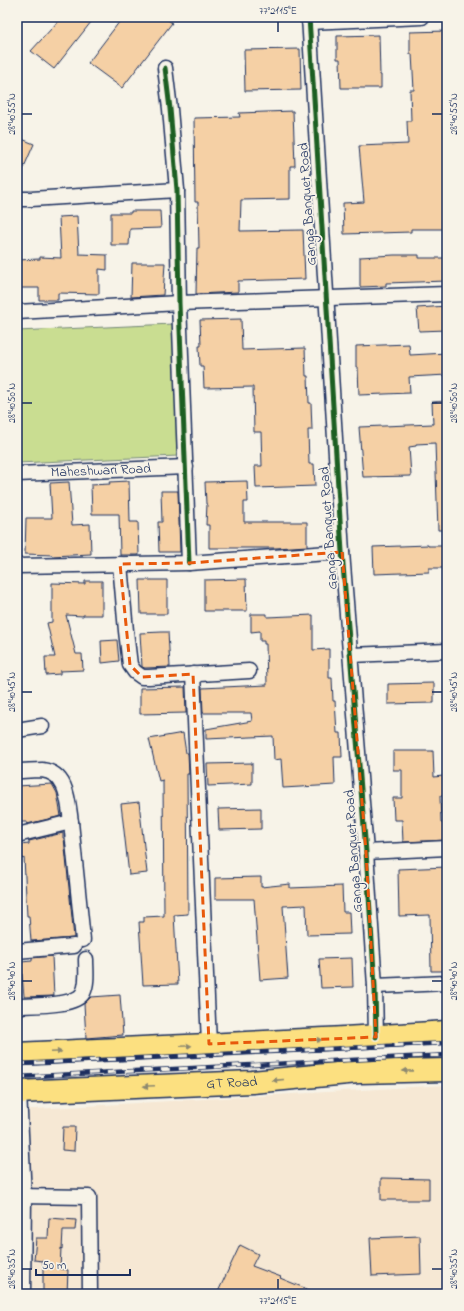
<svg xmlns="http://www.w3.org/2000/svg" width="464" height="1311" font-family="'Indie Flower',sans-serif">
	<rect width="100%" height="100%" fill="#f7f3e8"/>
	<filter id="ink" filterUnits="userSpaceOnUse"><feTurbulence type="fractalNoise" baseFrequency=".025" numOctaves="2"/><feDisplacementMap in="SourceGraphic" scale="8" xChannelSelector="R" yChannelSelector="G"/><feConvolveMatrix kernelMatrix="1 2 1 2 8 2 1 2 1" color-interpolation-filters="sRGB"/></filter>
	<g filter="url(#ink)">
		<!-- built -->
		<path fill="#f6e8d4" d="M447,1085V1294H17V1110Z"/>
		<!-- green -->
		<path fill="#c9dd91" stroke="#728678" d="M173,324L178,456L17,463V331Z"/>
		<!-- building -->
		<path fill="#f5d0a5" stroke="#1b2f5e" d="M62,17H95L54,69L31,51Z
			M123,17H164L172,23L122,88L88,63Z
			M447,31V229H411V232L344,234L343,203L364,202L359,146L408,144L407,121H411L410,90H414L412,54H410V32Z
			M379,35L380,75H381V88H341L340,59H337V36Z
			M300,49L301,90L245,91L244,50Z
			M293,111L295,166H290V199L241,200L240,231L303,230L305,279L238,281V292L196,294L197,248H199L198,202H195L194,118L240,117L239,113Z
			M17,137L34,144L17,183Z
			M131,211H160L161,228L130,229L129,245H111V213H131Z
			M77,216L79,254L107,255V270L99,269V294L58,293V300H39V288H17V260L40,259V257L61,258L59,217Z
			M394,255H419V258H447V281L386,283V286L360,287V257Z
			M132,263H165L163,295L131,297Z
			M447,306V330L419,331L417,308Z
			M241,319L242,350L305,348L306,376H308L309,403H311L312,430H308L309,464H314L315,486L256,488L255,466H262L261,432H254L253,387L204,388L203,366H200L199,346H201L200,320Z
			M409,344L410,355L447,353V375L409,377L410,393L359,395L358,367H356V346Z
			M447,401V530H438L435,443L416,444V446L409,447L411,476L363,477L359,427L433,424L432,402Z
			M129,481L130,522H138L139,555H120L119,514H92L91,485L110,484L109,482Z
			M247,481L248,502H244V522H307V546L276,548H209V525H206L207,504H206L205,482Z
			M69,482L72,525L90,524L91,554L52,556V555L25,554L26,518H52L50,483Z
			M161,491H178L180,552H159L158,522H162Z
			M428,545V546H447V568H429V572L374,574L373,547Z
			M246,579L247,611H204V580Z
			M140,580H167V614H141Z
			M85,581H102V615H83V616L66,615L76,654H82L83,670L60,671V674L46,675L45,657H55L47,623L52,622V583L85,584Z
			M251,614H267V617L313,615V650L329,649V678H332L333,701H335L337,733H341L342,757H334L335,785L283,788L281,759L274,760L273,736L206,739V729L252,721L251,713H203L202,688L267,685L266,644H264V641H260V631L251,632Z
			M162,632H168L170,667L145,668L142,667L140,633Z
			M117,640L119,661L102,663L101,641Z
			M434,683V703L388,704V684Z
			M185,687L186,713L140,714V688Z
			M183,733L186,753H188L189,774H187L188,914L174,915L178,984L143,985L139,922H144V917L164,916L163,780L159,781L149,739Z
			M393,751H433L434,777L443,776L444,796H440L441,823H447V840L403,842L402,820H394L393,798H402V770H393Z
			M252,763V784L208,786L207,764Z
			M52,784L57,793L61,816L27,824V822H17V786Z
			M139,802L147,873L129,875L121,804Z
			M261,808V829L219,830L218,809Z
			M63,833V838H64L74,938L31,941L29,916H27L24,858L21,859L20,845L29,844V841Z
			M447,867V971H431L430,915L399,916L398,869Z
			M261,877V887L290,884V888L342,886L343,912H349L350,934L307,935L306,905L283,906L288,978L260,980L254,899H215V878Z
			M52,956L54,996L24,997L21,962L32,961V958Z
			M352,958L353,987L321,988L319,959Z
			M120,995L123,1035L86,1038L84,1004L91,997Z
			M63,1127H75L74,1151L62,1150Z
			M381,1178L429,1179V1200H381Z
			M49,1218L76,1220L75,1230H63L62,1249L61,1248L60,1269L68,1270L67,1294H43V1261L34,1260L36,1238H48Z
			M420,1236L421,1274L372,1276L370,1238Z
			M240,1245L258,1254L252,1266L281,1277L280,1278L319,1294H217Z"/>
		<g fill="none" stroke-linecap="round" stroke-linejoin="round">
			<!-- minor casing -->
			<g stroke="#1b2f5e" stroke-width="17">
				<g id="minor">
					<path d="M309,17L342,552L366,852L375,986L376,1037"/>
					<path d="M309,22L422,17"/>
					<path d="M165,68L170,109L177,190L179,303L189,563"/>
					<path d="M17,199H31L177,190"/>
					<path d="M17,312L179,303L447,294"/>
					<path id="s1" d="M17,474L186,467"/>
					<path d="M120,564L126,631L130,665L135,672L142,677H149L249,671"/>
					<path d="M17,566L189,563L342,552"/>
					<path d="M351,655L447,651"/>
					<path d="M193,674L209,1044"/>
					<path d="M17,730L42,726"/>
					<path d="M17,771C25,771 34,770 42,770C68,773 68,802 71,822L17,835"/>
					<path d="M71,822L83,940"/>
					<path d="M366,852L447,848"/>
					<path d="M17,951L74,946"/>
					<path d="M375,986L447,983"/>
					<path d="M17,1006C32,1005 75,1007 83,993C88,983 86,970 86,959"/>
					<path d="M19,1092L24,1197L23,1294"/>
					<path d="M17,1196L89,1197L90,1294"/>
				</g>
			</g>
			<!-- trunk casing -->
			<g stroke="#1b2f5e" stroke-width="25">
				<g id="trunk">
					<path d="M17,1054C160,1047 304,1041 447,1032"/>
					<path id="s2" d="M17,1092L252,1082L358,1072L447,1070"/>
				</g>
			</g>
			<!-- minor -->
			<use href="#minor" stroke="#f7f3e8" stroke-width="14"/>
			<!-- trunk -->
			<use href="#trunk" stroke="#fce080" stroke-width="22"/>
			<!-- rail casing -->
			<g stroke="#1b2f5e" stroke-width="4.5">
				<path id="rail" d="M17,1064L447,1043
					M17,1077L447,1055"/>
			</g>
			<!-- rail -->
			<use href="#rail" stroke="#f7f3e8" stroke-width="3" stroke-dasharray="9" stroke-linecap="butt"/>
			<!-- cycleway casing -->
			<g stroke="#f7f3e8" stroke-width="8">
				<path id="cycleway" d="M309,17L342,552L366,852L375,986L376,1037
					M165,68L170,109L177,190L179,303L189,563"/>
			</g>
			<!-- cycleway -->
			<use href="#cycleway" stroke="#1b5e20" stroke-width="5"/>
		</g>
		<!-- one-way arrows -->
		<defs><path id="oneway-solid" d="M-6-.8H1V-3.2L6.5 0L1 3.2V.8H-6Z"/></defs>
		<g fill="#8c886f">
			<use href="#oneway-solid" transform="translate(316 1040) rotate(-3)"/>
			<use href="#oneway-solid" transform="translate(186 1046) rotate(-3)"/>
			<use href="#oneway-solid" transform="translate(56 1052) rotate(-3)"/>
			<use href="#oneway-solid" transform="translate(408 1071) rotate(179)"/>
			<use href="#oneway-solid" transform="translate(278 1080) rotate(175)"/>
			<use href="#oneway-solid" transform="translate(149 1086) rotate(178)"/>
		</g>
	</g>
	<!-- marked area -->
	<path fill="none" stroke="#e8590c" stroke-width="3" stroke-dasharray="8 5" stroke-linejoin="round" d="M342,552L366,852L376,1037L209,1044L193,674L142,677L130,665L120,564L189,563Z"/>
	<!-- ticks -->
	<path fill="none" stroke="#1b2f5e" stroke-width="1.5" d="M278,22V32M22,114H32M432,114H442M22,403H32M432,403H442M22,692H32M432,692H442M22,981H32M432,981H442M22,1269H32M432,1269H442M278,1279V1289"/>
	<g text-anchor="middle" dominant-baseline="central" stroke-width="3.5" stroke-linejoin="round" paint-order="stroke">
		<!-- street labels -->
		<g font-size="14" fill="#1b2f5e" stroke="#f7f3e8">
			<text transform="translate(308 204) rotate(-94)">Ganga Banquet Road</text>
			<text stroke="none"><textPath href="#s1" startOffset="84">Maheshwari Road</textPath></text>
			<text transform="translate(329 528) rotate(-94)">Ganga Banquet Road</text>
			<text transform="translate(354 851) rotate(-94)">Ganga Banquet Road</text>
			<text stroke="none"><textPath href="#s2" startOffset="215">GT Road</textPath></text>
		</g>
	</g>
	<!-- margin -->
	<rect width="464" height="1311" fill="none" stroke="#f7f3e8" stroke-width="44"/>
	<!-- scale -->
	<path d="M36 1269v6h94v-6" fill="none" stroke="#1b2f5e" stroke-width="2"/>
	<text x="42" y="1269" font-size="12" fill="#1b2f5e" stroke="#f7f3e8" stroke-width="3" paint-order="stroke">50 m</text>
	<rect x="22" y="22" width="420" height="1267" fill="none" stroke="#1b2f5e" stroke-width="1.5"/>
	<g font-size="10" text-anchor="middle" fill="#1b2f5e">
		<text x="278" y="14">77°21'15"E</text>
		<text transform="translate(11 114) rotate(-90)" y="4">28°40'55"N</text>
		<text transform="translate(453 114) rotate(-90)" y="4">28°40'55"N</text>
		<text transform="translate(11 403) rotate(-90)" y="4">28°40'50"N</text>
		<text transform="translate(453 403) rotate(-90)" y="4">28°40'50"N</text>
		<text transform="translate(11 692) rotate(-90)" y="4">28°40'45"N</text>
		<text transform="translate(453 692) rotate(-90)" y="4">28°40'45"N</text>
		<text transform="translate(11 981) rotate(-90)" y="4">28°40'40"N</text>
		<text transform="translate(453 981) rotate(-90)" y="4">28°40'40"N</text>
		<text transform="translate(11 1269) rotate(-90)" y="4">28°40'35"N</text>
		<text transform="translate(453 1269) rotate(-90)" y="4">28°40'35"N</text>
		<text x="278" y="1304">77°21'15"E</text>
	</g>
</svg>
